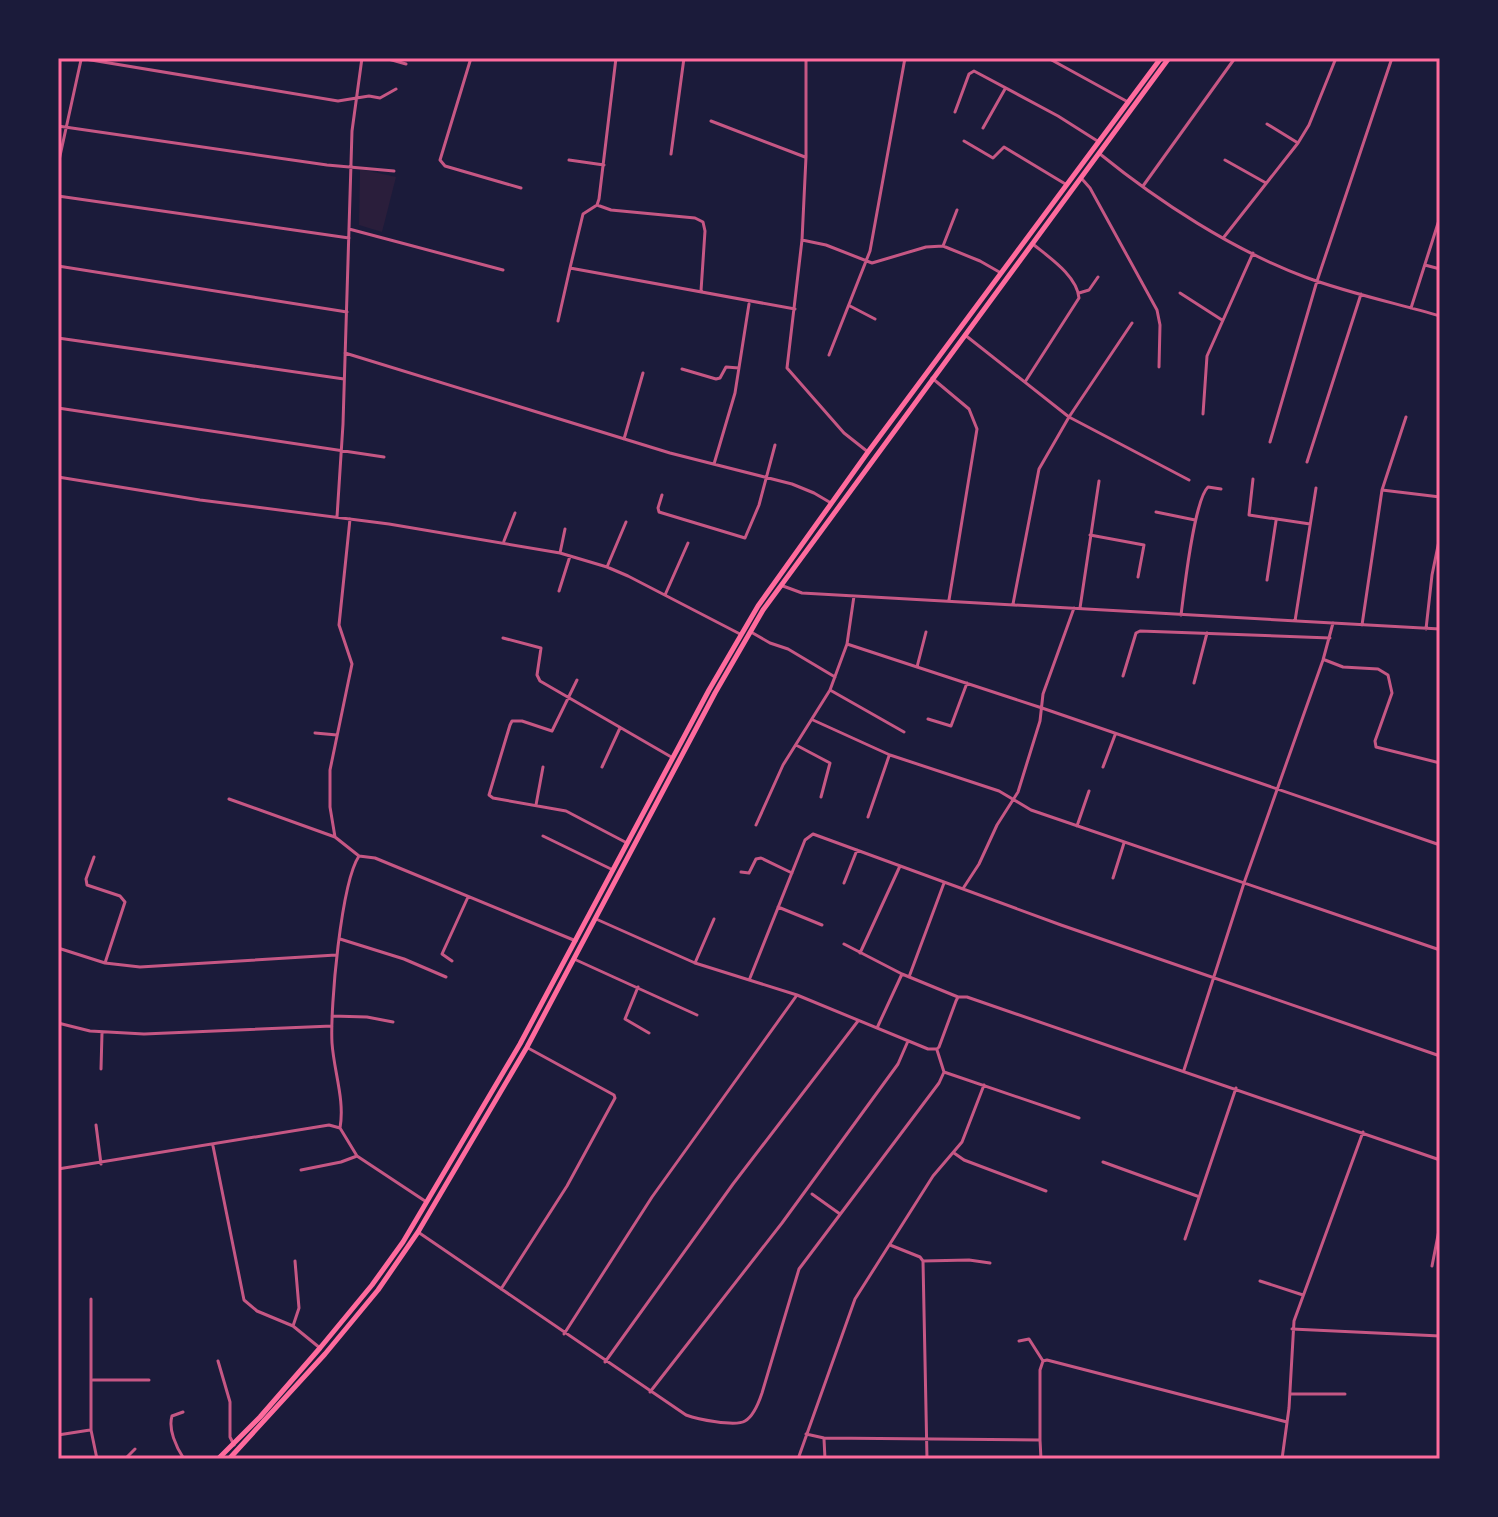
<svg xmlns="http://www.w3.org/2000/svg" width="1498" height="1517" font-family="Poppins,sans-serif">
	<rect width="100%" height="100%" fill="#1b1b3a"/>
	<!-- green -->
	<path fill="#2a1e3b" d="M360,169L396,177L382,232L359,225Z"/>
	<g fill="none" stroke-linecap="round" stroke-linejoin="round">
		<!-- minor -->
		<path stroke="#c65784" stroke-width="3" d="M79,58L338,101L369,96L380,98L396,89
			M385,58L406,64
			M471,58L440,160L445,166L521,188
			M609,58H622
			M616,58L599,199L597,205L583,214L570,268L795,309
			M806,58V157L802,240L787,368L844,433L868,452
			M1048,58L1128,102
			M955,112L969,74L974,71L1058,116L1099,142
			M711,121L805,157
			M1267,124L1298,143
			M58,126L327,165L394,171
			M983,128L1005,89
			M964,141L993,158L1004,147L1067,185
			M671,154L684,58
			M1100,154C1159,202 1233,250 1305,277C1348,293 1395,303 1440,316
			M569,160L604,165
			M1225,160L1266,183
			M58,165L81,60
			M1082,179L1090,188L1157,310L1160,325L1159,367
			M1143,186L1235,58
			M58,196L349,238
			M597,205L611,210L695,218L703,222L705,231L701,291
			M349,229L503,270
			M1224,237L1298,143L1309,125L1336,58
			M802,240L826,245L872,263L926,247L943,246L980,261L1001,273
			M943,246L957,210
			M1425,265L1440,269
			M58,266L347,312
			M1079,293L1089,290L1098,277
			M1180,293L1222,320
			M850,306L875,319
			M1411,308L1440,217
			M558,321L570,268
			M965,335L1069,417L1189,480
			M58,338L344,379
			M345,353L670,453L792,484L814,493L831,503
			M829,355L870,251L905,58
			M682,369L716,379L720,378L726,367L739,368
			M932,378L969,409L977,429L949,600
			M1025,382L1079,298C1077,276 1050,258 1034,245
			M58,408L384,457
			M1203,414L1207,356L1253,253
			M624,439L643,373
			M1270,442L1317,281L1392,58
			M1307,462L1361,294
			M714,464L735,393L749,304
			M58,477L200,500L389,524L560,553L607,567L628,576L740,634
			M1253,479L1249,515L1310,524
			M1382,490L1440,497
			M662,495L658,508L659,512L745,538L759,505L775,445
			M1156,512L1195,520
			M337,517L343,424L352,131L362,58
			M1090,535L1144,545L1138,577
			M504,541L515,513
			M560,553L565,529
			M607,567L626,522
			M1267,580L1276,521
			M783,586L802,593L1440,629
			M559,591L570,556
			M665,595L688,543
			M1013,604L1039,469L1069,417L1132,323
			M1080,608L1099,481
			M1181,615C1184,592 1194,500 1208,487L1221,489
			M1295,621L1316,488
			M1362,625L1382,490L1406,417
			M1426,629L1432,575L1440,536
			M751,632L770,643L788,649L835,677
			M503,638L541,648L537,675L540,681L673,758
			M847,644L1042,708L1440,845
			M1325,660L1343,667L1378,669L1388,675L1392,693L1375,741L1376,747L1440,763
			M917,667L926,632
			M1123,676L1136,633L1140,631L1330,638
			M577,680L552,731L522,721H512L510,725L489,795L493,798L566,811L627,843
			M1194,683L1207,633
			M830,690L904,732
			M928,719L951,726L967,683
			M813,720L890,755L999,791L1031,810L1440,950
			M315,733L337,735
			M796,745L830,763L821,797
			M602,767L620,728
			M1103,767L1115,735
			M229,799L335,837L359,856L375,858L576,941
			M536,805L543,767
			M868,817L889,756
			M756,825L783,765L830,690L847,644L854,596
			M1077,826L1089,791
			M543,836L613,870
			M335,837L330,807V770L352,664L339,625L350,519
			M94,857L86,879L87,885L120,896L125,902L105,963
			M741,872L749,873L756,859L761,858L792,873
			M1113,878L1124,843
			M844,883L857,850
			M964,887L979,864L997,825L1018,792L1040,721L1043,694L1074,608
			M778,907L822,925
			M596,919L695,963L797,995L928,1049H937L939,1047L956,1001L958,997H967L1440,1160
			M340,939L404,959L446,977
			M844,944L902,974L958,997
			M58,948L105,963L140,967L336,955
			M860,953L900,866
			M574,959L697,1015
			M452,961L442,954L468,897
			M695,963L714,919
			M909,977L944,883
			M750,978L805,840L813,834L1061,925L1440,1056
			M638,987L625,1019L649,1033
			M332,1016L367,1017L393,1022
			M58,1023L90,1031L144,1034L332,1026
			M877,1028L902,974
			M101,1069L102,1033
			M1184,1070L1244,883L1323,660L1333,623
			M944,1072L1079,1118
			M96,1125L101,1164
			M340,1128C345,1100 334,1072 332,1043C330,1008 341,883 359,856
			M213,1146L244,1300L257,1311L293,1326L320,1348
			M954,1153L964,1160L1046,1191
			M1103,1162L1197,1196
			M58,1169L329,1125L340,1128L357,1156L425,1201
			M301,1170L341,1162L357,1156
			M812,1194L840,1214
			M418,1232L686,1415C697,1419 735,1427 745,1421C754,1416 759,1402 762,1393L799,1269L939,1083L944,1072L937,1050
			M1185,1239L1236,1088
			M890,1245L920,1257L923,1261L927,1459
			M923,1261L969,1260L990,1263
			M1432,1266L1440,1225
			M1260,1281L1303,1295
			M501,1289L567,1186L615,1098L614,1095L528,1048
			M91,1299V1430L97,1459
			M293,1326L299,1308L295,1261
			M1292,1329L1440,1336
			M564,1334L652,1197L797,995
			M1019,1341L1029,1339L1043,1361
			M218,1361L230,1402V1437L234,1445
			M605,1362L733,1184L858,1021
			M93,1380H149
			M650,1392L782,1223L898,1064L908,1041
			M1290,1394H1345
			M183,1412L172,1416C168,1429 176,1447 184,1459
			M806,1434L824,1438L1040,1440V1370L1043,1361L1047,1360L1287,1422
			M58,1435L90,1430
			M824,1439L825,1459
			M1040,1440L1041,1459
			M125,1459L135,1449
			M798,1459L855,1299L933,1176L962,1142L984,1085
			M1282,1459L1289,1408L1294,1321L1363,1132"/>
		<!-- primary -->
		<path stroke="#ff6b9d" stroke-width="5" d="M218,1459L260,1417L320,1348L372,1285L403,1242L520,1044L709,690L758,606L868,452L1161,58
			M229,1459L325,1354L378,1290L418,1232L527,1047L715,693L763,610L1169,58"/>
	</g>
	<!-- border -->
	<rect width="1498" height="1517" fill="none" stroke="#1b1b3a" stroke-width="120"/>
	<rect x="60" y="60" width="1378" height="1397" fill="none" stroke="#ff6b9d" stroke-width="3"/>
</svg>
